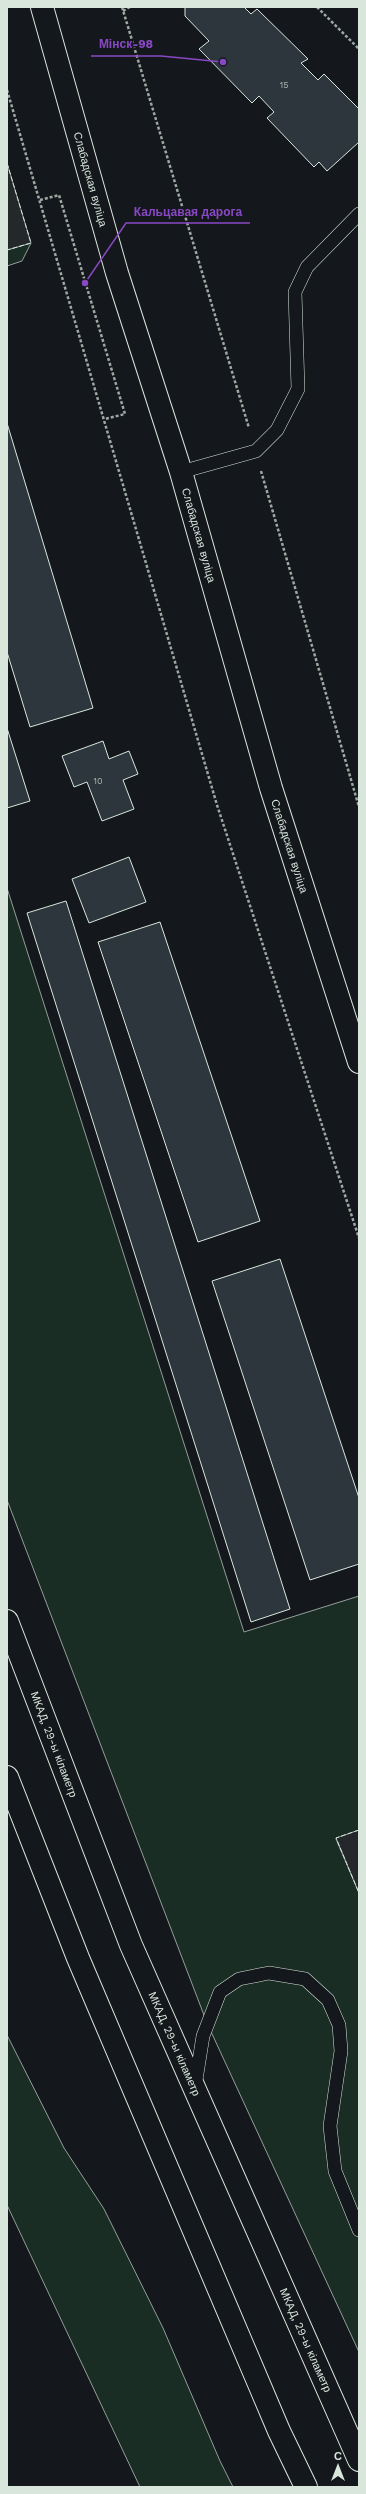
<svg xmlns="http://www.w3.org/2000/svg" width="366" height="2494" font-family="'Work Sans',sans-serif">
	<rect width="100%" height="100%" fill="#14181c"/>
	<!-- green -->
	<path fill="#1a2d24" stroke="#939e99" d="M31,243L22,261L7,266V250Z
		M7,888L244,1632L359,1596V1830L336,1839L359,1893V2352L207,2023L7,1500Z
		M7,2035L64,2148L104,2209L163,2328L220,2461L233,2487H140L7,2205Z"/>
	<!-- parking -->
	<path fill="#24282b" stroke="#939e99" d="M7,163L31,243L7,250Z
		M359,1830V1893L336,1838Z"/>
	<!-- building -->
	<path fill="#2c363c" stroke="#d8e6dc" d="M185,7H244L251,14L257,9L308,59L301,63L318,80L324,74L359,109V142L327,171L319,162L314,167L267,118L274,112L259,96L252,103L199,49L209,41L185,16Z
		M7,423L93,708L30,727L7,652Z
		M7,728L30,801L7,808Z
		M103,741L109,759L129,751L138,774L123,780L134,809L102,821L87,782L74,787L62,756Z
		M129,857L146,902L89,923L72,879Z
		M66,901L290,1609L251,1622L27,913Z
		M160,922L260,1221L198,1242L98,942Z
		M280,1259L359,1498V1564L310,1580L212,1281Z"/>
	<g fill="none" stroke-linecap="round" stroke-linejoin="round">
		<!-- lane casing -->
		<g stroke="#d8e6dc" stroke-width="14">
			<path id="lane" d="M181,472L256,451L277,430L298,389L295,292L307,267L359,214
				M195,2086L203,2036L220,1992L239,1979L269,1973L305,1979L328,2000L339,2025L341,2051L330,2126L335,2171L359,2230"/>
		</g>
		<!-- secondary casing -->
		<g stroke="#d8e6dc" stroke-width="24">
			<g id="secondary">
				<path id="s1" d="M42,7L117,273L181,472L271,788L359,1062"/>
			</g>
		</g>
		<!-- highway casing -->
		<g stroke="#d8e6dc" stroke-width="24">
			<g id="highway">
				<path id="s2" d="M7,1621L131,1945L359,2460"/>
				<path d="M7,1777L78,1958L279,2431L306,2487"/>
			</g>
		</g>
		<!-- path -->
		<path stroke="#9da8a2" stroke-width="2.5" stroke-dasharray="3 2" stroke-linecap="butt" d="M122,7L249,428
			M317,7L359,49
			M123,11L130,7
			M7,90L217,805L359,1238
			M40,200L59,195L125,414L105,419
			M261,471L359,807"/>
		<!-- lane -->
		<use href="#lane" stroke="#14181c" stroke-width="13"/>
		<!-- secondary -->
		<use href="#secondary" stroke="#14181c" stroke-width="22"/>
		<!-- highway -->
		<use href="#highway" stroke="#14181c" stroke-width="22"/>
		<!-- fence -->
		<path stroke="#d8e6dc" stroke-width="1" stroke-dasharray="5 2" stroke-linecap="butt" d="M7,163L31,243L7,250
			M359,1830L336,1838L359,1893"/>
	</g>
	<g text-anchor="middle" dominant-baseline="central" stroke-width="3" stroke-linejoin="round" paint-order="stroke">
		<!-- number labels -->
		<g font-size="9" fill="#adbab4">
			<text x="284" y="85">15</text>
			<text x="98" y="781">10</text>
		</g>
		<!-- street labels -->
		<g font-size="11" fill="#d8e6dc" stroke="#14181c">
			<text stroke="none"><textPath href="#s1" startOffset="179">Слабадская вуліца</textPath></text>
			<text stroke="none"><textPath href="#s1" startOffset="551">Слабадская вуліца</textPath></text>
			<text stroke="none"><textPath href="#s1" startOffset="875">Слабадская вуліца</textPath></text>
			<text stroke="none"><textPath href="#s2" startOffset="132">МКАД, 29-ы кіламетр</textPath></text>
			<text stroke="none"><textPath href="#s2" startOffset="455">МКАД, 29-ы кіламетр</textPath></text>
			<text stroke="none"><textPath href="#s2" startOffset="779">МКАД, 29-ы кіламетр</textPath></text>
		</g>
	</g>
	<!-- callouts -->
	<path fill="none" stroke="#8948c3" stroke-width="1.5" d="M223 62L161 56H91M85 283L126 223H250"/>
	<g fill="#8948c3" stroke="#14181c" stroke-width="1.5">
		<circle cx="223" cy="62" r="4"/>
		<circle cx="85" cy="283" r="4"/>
	</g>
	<g font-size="12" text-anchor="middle" font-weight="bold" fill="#8948c3" stroke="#14181c" stroke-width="3" stroke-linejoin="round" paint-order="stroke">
		<text x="126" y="48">Мінск-98</text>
		<text x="188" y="216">Кальцавая дарога</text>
	</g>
	<!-- border -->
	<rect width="366" height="2494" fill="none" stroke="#d8e6dc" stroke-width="16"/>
	<!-- north arrow -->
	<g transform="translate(338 2466)" stroke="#14181c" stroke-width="3" paint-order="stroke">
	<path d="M0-3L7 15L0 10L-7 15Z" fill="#d8e6dc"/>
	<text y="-6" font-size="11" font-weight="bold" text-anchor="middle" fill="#d8e6dc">С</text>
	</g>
</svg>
